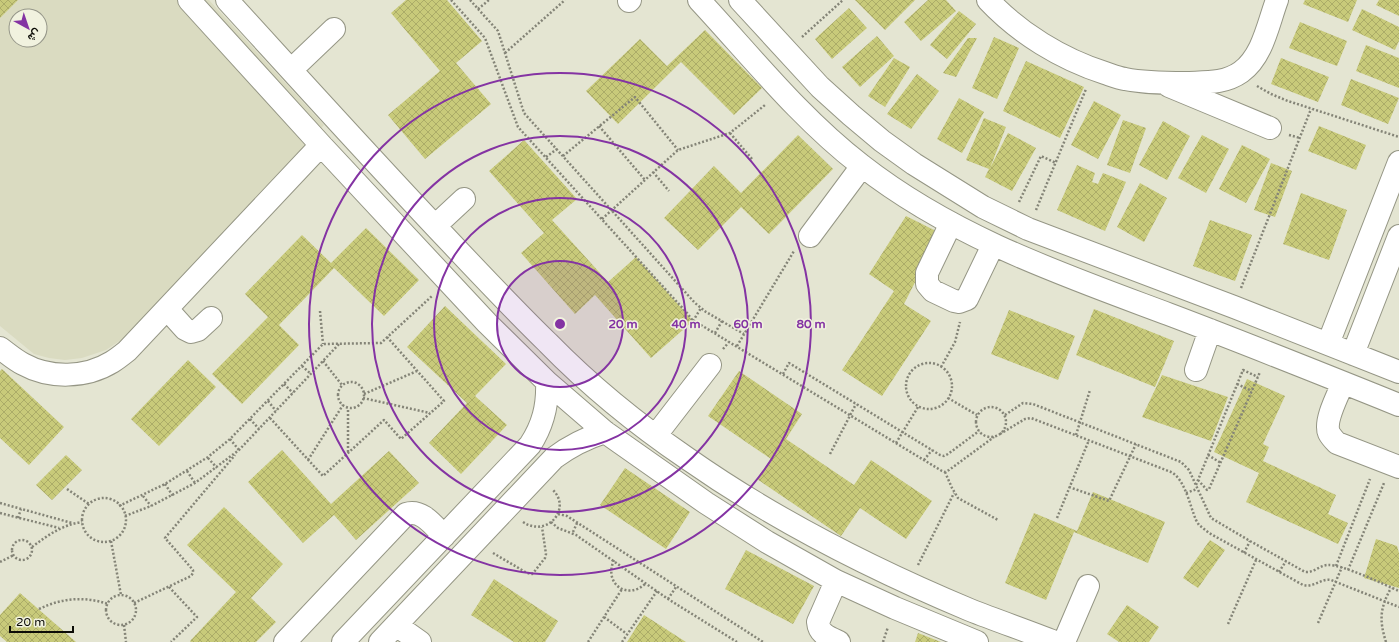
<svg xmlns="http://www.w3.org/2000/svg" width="1399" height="642" font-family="'Varela Round',Vazirmatn,sans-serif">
	<defs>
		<pattern id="building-cross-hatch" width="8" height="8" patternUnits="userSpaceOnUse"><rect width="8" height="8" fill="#c8ca7a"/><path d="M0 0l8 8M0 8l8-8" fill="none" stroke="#abac68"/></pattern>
	</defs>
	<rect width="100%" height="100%" fill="#e4e5d2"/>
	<!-- built -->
	<path fill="#dadbc1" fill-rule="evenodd" d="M0,0H209L324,125L127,336L106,350L82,358L65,360L49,358L34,354L0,326ZM16,16H40V40H16Z"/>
	<!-- building -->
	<path fill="url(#building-cross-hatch)" d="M0,0H18L0,18Z
		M406,0H447L482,41L456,63L491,104L425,159L388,115L440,71L391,13Z
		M855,0H915L885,30Z
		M928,0H946L956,11L921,41L904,22Z
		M1305,0H1357L1348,22L1303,4Z
		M1379,0H1399V16L1376,5Z
		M849,8L867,28L832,59L815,39Z
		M1362,9L1399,27V41L1395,50L1352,30Z
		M959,11L976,24L947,59L930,45Z
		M1300,22L1347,41L1337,66L1289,48Z
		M705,30L762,88L734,115L681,62L618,124L586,91L640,39L667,66Z
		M877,36L894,56L860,87L842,67Z
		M994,37L1019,48L997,99L972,88Z
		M968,38H977L956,77L943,73Z
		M1366,45L1399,58V88L1356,71Z
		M894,58L910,67L885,107L868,96Z
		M1281,58L1329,77L1318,102L1271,84Z
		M1026,61L1084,87L1060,138L1003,111Z
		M917,74L939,91L911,129L887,114Z
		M1351,79L1399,98L1388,124L1341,105Z
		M959,98L984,112L962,153L937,139Z
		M1094,101L1121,115L1098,159L1071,145Z
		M984,118L1006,127L990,168L1008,133L1036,148L1012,191L985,177L989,169L966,160Z
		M1123,120L1146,128L1130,173L1107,165Z
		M1163,121L1190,136L1167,180L1139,165Z
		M1319,126L1366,145L1356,170L1308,151Z
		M798,135L833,169L769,234L741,207L698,250L664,218L714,166L741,193Z
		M1202,135L1229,149L1206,193L1178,178Z
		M524,140L577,199L552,220L608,282L636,257L693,321L651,358L595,295L575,314L521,253L544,233L489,171Z
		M1242,145L1270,159L1246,203L1219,189Z
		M1271,163L1292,171L1275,217L1254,210Z
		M1077,165L1095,173L1092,182L1098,184L1103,173L1126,182L1105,231L1057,210Z
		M1140,183L1167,198L1144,242L1117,227Z
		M1301,193L1347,210L1329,260L1283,244Z
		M906,216L940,233L904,304L931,321L882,396L842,370L894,291L869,274Z
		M1210,220L1252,235L1235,281L1193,266Z
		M366,228L419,280L384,316L334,268L279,325L299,345L242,404L212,374L268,317L245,294L302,235L331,263Z
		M445,306L506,364L475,396L507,425L461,474L429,443L467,403L407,347Z
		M1094,309L1174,341L1155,387L1076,355Z
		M1009,310L1075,336L1058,380L991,354Z
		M188,360L216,387L159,446L131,419Z
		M2,369L64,427L29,465L0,438V371Z
		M739,371L802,414L786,439L854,485L871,460L932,501L906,539L860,508L841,536L757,479L771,459L708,416Z
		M1162,375L1228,397L1211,441L1142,417Z
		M1247,379L1285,396L1263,444L1269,447L1263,461L1336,495L1328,514L1348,523L1338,544L1246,502L1259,473L1214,452Z
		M282,450L331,504L389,451L419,483L356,540L334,515L303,543L248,482Z
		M66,455L82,470L52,500L36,485Z
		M625,468L690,512L666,549L600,505Z
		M1093,492L1165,522L1148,563L1074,532L1046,600L1005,583L1034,513L1077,531Z
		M224,507L283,564L251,598L276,622L256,642H191L190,641L236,592L187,545Z
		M1376,539L1397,546L1399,553V588L1364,578Z
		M1210,540L1225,550L1198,588L1183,578Z
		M746,550L814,586L793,624L725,589Z
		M494,579L558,621L545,642H514L471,615Z
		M20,593L76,642H7L0,636V615Z
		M1127,605L1159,627L1149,642H1119L1107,634Z
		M644,615L686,642H627Z
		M918,633L941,642H915Z"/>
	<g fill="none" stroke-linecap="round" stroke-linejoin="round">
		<!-- minor casing -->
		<g stroke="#959685" stroke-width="24">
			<path id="minor" d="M189,0L321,145L487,323L547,382L605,432L706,503L767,542L836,581L895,608L977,642
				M227,0C301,81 375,163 451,243C483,277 515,311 548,343C590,386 638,425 688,459C775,520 872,569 970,610C998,621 1027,631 1055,642
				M699,0C751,56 800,118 861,165C953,237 1061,274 1168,314C1245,343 1322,374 1399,405
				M740,0L820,87L851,115L882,141L914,164L983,207L1028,229L1234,307L1399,372
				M988,0C1019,33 1061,59 1105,73C1111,75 1118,78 1125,79C1145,83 1165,83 1185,83C1205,82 1224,84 1241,72C1263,56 1268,24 1277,0
				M629,1L630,0
				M291,70L334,29
				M1169,86L1270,128
				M951,223L927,273V284L933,291L954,301L959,302L967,299L993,245
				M435,226L464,199
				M810,236L862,166
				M167,309L185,329L191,332L198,330L211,318
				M1328,344L1399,162
				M0,348C7,353 15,360 23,364C50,379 86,378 112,362C117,359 122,355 127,351L321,145
				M1353,354L1399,236
				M1196,370L1210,330
				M1343,383C1338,395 1324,421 1329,433C1331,437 1334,440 1337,443L1399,467
				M656,435L710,365
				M836,581L818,622C819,634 828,637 839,642
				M396,625L420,642
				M285,642L406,514C422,509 433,525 444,536
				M343,642L530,445C543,425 548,406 547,382
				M380,642L554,458C570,446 586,438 605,432
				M1064,642L1088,586"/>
		</g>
		<!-- path -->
		<path stroke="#848477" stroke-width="2.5" stroke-dasharray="2 2" stroke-linecap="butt" d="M451,0L485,38L518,127L687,313L693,321L701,325L942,471L945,472L949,470L994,437
			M470,0L498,31L524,113L695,303L706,312L744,334
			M478,9L489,0
			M802,37L843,0
			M505,53L565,0
			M1257,86L1271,94L1288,101L1399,137
			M599,126L645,180
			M730,133L752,159
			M1289,135L1300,138
			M563,156L635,97L678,150
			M546,157L557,149
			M653,172L669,191
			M1019,202L1041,156L1056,163
			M1036,210L1086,89
			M602,219L678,150L730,133L765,105
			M1241,288L1311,109
			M320,311L323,344
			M693,321L701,308
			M715,333L722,321
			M737,346L794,251
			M723,349L729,342
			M323,361L342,385
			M906 386a23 23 0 1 1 46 0a23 23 0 1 1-46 0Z
			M302,366L311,374
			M941,367L955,342L960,322
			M783,374L789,363L940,455L944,456L948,454L979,431
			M338 395a13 13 0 1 1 26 0a13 13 0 1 1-26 0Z
			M284,384L293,393
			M1237,384L1252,391
			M364,394L417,371
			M363,398L430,413
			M948,398L977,415
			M268,401L276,411
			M976 422a15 15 0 1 1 30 0a15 15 0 1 1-30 0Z
			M1005,415L1023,403L1033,404L1181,462L1189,470L1211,518L1250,541L1305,572C1314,573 1320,565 1328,565C1342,564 1385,585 1399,591
			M270,418L323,476L384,420L401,439L444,401L387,337
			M250,419L259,429
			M1000,434L1025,419L1031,418L1171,472C1185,479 1190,506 1196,520L1199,525L1209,533L1303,585C1314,588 1321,578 1331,580L1399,607
			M1076,435L1090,390
			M230,439L239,450L238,451
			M896,443L918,407
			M348,452V408
			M830,454L856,404
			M1208,455L1221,463
			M208,458L217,468
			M308,460L343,405
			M924,460L932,450
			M187,471L195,483
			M945,472L952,488L958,498L998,520
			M1198,480L1207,490L1209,489L1260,372
			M165,484L173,496
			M1196,485L1243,370L1258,377
			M1069,487L1109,501L1136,444
			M67,489L89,504
			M1186,493L1197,489
			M143,496L151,506
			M82 520a22 22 0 1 1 44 0a22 22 0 1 1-44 0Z
			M0,503L72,523
			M119,506L165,484L208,457L230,439L323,344L381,343L432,296
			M0,513L59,528
			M558,514L567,516L763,642
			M125,516L151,506L195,483L239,450L339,344
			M18,518L21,509
			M1057,518L1089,440
			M523,522C547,538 572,509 553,490
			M551,522L558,528L576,535L668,599L737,642
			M573,532L577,523
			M12 550a10 10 0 1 1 20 0a10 10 0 1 1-20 0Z
			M111,541L121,595
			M32,547C48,535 62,525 82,522
			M493,553L527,573L532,574L534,572L545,558L546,554L542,527
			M1244,553L1250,541
			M614,560C603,584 628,601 646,583
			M0,562L14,555
			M918,565L954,493
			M1336,566L1370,479
			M1348,570L1384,483
			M1279,572L1286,561
			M169,587L197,617L171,642
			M106 610a15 15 0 1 1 30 0a15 15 0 1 1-30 0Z
			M668,599L676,587
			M134,603L191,576L193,573V570L165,538L235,455
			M39,609C62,598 84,596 108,604
			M604,617L627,634
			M1318,623L1342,567
			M1228,624L1256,560
			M124,625L126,642
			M588,642L622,589
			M622,642L657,591
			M883,642L888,627
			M1386,642C1379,620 1380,608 1391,588"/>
		<!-- minor -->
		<use href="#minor" stroke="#fff" stroke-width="22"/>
	</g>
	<!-- distance rings -->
	<circle cx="560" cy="324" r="63" fill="#8433a3" fill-opacity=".12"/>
	<g fill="none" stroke="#8433a3" stroke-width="2">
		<circle cx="560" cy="324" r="63"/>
		<circle cx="560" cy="324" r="126"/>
		<circle cx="560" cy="324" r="188"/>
		<circle cx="560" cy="324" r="251"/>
	</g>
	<circle cx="560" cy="324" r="6" fill="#8433a3" stroke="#f1f2df" stroke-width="2"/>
	<g font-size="12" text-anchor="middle" font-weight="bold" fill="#8433a3" stroke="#f1f2df" stroke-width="3" stroke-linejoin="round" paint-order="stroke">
		<text x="623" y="328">20 m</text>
		<text x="686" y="328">40 m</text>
		<text x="748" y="328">60 m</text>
		<text x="811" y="328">80 m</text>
	</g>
	<!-- north arrow -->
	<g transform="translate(28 28) rotate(140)"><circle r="19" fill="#f1f2df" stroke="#959689"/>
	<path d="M0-3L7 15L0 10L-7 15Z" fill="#8433a3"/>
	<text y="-6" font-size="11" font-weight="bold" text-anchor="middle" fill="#0c0c07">ش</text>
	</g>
	<!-- scale -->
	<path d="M10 626v6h63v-6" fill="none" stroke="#0c0c07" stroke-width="2"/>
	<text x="16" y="626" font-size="12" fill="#0c0c07" stroke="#f1f2df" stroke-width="3" paint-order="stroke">20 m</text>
</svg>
